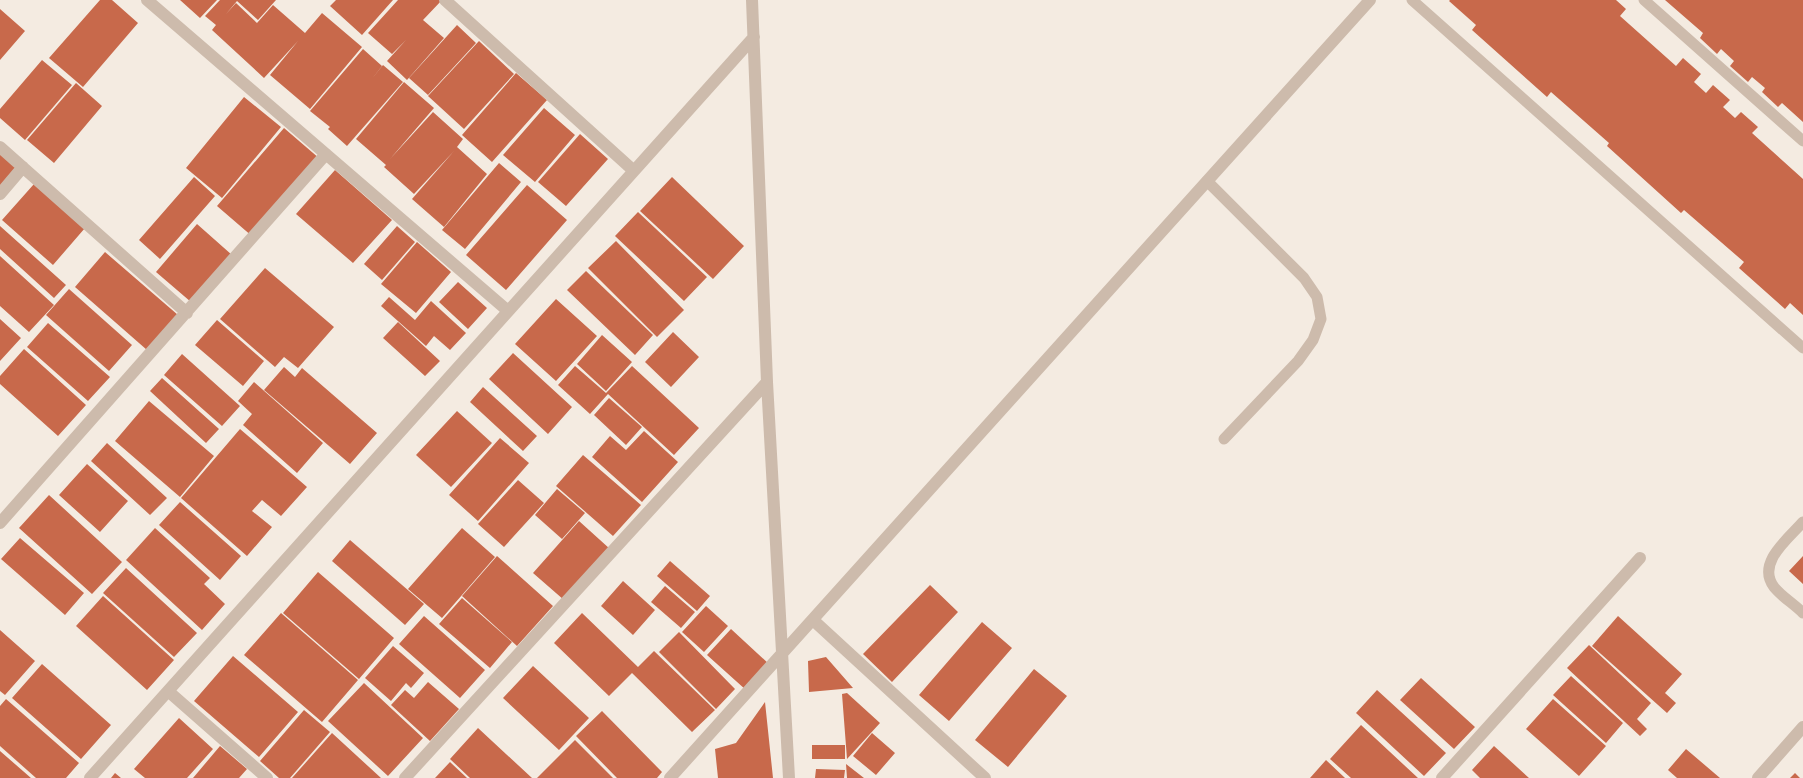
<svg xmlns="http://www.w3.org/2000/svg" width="1803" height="778" viewBox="0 0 1803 778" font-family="Barlow,sans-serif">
<rect width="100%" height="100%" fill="#f4ebe1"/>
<path fill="#c8694b" d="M100 0H112L138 23 83 87 49 58Z
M180 0H217L200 18Z
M220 0H276L258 20 237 1 226 14 236 3 257 23 273 5 305 33 322 13 362 47 310 109 270 75 298 41 264 78 212 30 216 25 205 16Z
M336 0H393L362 35 330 6Z
M398 0H442L423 20 444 38 407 80 387 61 406 40 392 54 368 33Z
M1450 0H1616L1626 9 1620 16 1676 66 1683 58 1701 74 1694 82 1706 93 1713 85 1730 100 1723 107 1735 118 1741 112 1758 127 1752 133 1803 179V315L1790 303 1785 309 1739 268 1744 262 1684 210 1681 213 1607 146 1609 143 1551 92 1547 97 1472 30 1476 25 1449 1Z
M1665 0H1803V122L1782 103 1778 107 1762 92 1765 88 1752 77 1748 82 1730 66 1734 61 1721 49 1717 54 1700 38 1703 33Z
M0 9 25 31 0 60Z
M457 25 476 43 428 95 409 78Z
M479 41 514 74 464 129 428 96Z
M363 49 382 66 370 81 383 65 403 82 347 146 328 129 330 127 310 111Z
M42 60 72 85 25 140 0 118V109Z
M516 73 547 100 492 162 462 135Z
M404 82 434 108 390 159 433 112 463 139 457 147 487 174 444 227 412 199 454 151 414 194 384 167 386 165 356 139Z
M76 83 102 106 54 163 27 140Z
M244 97 281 127 222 198 186 168Z
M544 108 575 135 535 182 503 155Z
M284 128 320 159 253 237 217 206Z
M580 134 608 159 566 206 538 182Z
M0 153 16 167 0 186Z
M499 163 521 182 465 249 442 230Z
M335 170 392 220 353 263 296 214Z
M194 177 215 196 160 259 139 240Z
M672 177 744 246 713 279 640 211Z
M34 184 85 228 53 265 2 220Z
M527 185 567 220 506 290 466 255Z
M638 212 707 277 684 301 615 236Z
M197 224 232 255 191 302 156 272Z
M0 226 66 285 54 298 0 249Z
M397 226 415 242 382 280 364 264Z
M616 241 684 310 657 337 588 268Z
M417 242 451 272 416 313 381 284Z
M105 252 178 315 147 350 75 287Z
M0 256 54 305 29 332 0 306Z
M265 268 334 327 298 368 284 357 275 367 220 319Z
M586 271 653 335 635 355 567 290Z
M458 282 487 308 468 329 439 302Z
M69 289 132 345 109 371 46 315Z
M389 297 415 320 431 301 466 333 450 350 434 336 426 346 381 306Z
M556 299 597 336 556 381 515 344Z
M0 319 21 338 0 361Z
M217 320 264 361 243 386 195 345Z
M398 322 440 361 425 376 383 338Z
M48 323 110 377 88 401 27 347Z
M673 332 699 357 671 387 645 362Z
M602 335 632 362 606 391 577 364Z
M24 349 86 405 58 436 0 384V376Z
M513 353 572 407 548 434 489 379Z
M182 354 240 406 222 426 164 375Z
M575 366 606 393 632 366 699 428 674 455 608 394 590 414 558 385Z
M284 367 295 377 302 368 377 433 350 464 264 390Z
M162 378 219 429 206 443 150 391Z
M254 382 323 443 297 473 243 425 252 414 238 401Z
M483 387 537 436 523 451 470 402Z
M609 398 642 427 626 445 594 415Z
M149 401 214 456 180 497 115 441Z
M457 411 492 443 451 487 416 455Z
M240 429 307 487 281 516 262 500 252 511 272 527 247 556 181 498Z
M644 431 678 462 642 502 592 457 610 436 626 450Z
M500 438 529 463 478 521 449 495Z
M107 443 167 498 150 515 91 461Z
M583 455 641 505 613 536 556 486Z
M87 464 128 501 100 532 59 495Z
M518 480 544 503 504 547 478 524Z
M557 489 585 513 562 539 535 515Z
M49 495 122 562 92 594 19 528Z
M180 502 241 556 220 580 159 525Z
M579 521 610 549 564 600 533 573Z
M155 528 210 578 204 584 225 604 202 630 126 560Z
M462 528 495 557 442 618 408 589Z
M20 538 84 593 65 615 1 559Z
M350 540 424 604 405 625 332 561Z
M497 556 553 606 517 646 462 596Z
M1803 556V584L1789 571Z
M670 561 710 596 697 611 657 576Z
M126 568 197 633 174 657 103 593Z
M318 572 394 638 359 679 283 613Z
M623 581 655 610 633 635 601 606Z
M930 585 958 612 892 682 863 654Z
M665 586 695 612 681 628 651 602Z
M103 596 174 660 147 690 76 626Z
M462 598 512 642 490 668 439 624Z
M706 606 728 626 704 652 682 632Z
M281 613 358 680 322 722 244 655Z
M582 613 638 667 609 696 554 643Z
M424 616 485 670 460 698 399 644Z
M1618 616 1682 674 1665 693 1676 703 1667 713 1592 646Z
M982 622 1012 648 949 721 919 695Z
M731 629 770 665 746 690 707 655Z
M0 630 35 661 5 695 0 691Z
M679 632 735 689 716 709 659 652Z
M1589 645 1651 703 1637 719 1647 729 1640 736 1567 668Z
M393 646 424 673 411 688 406 683 391 701 365 678Z
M654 651 715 710 692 732 632 673Z
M233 656 298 712 259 757 194 701Z
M826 657 853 688 809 692 808 661Z
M42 664 111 725 81 759 12 698Z
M533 666 589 718 559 750 503 698Z
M1034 669 1067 696 1008 767 975 740Z
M1571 676 1623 723 1606 743 1553 695Z
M1421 678 1475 727 1454 749 1400 700Z
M428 682 459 709 430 741 391 705 405 690 414 698Z
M364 683 423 738 388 776 328 721Z
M1377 690 1446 753 1424 776 1356 713Z
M847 693 880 723 847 759 842 694Z
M6 699 79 763 66 778H36L0 746V706Z
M1553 699 1606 746 1579 776 1526 729Z
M765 702 773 778H718L715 749 736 743Z
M304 710 330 732 290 778H279L260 761Z
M602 711 662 772 657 778H617L576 736Z
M179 718 213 749 187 778H145L134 769Z
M1361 725 1418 778H1351L1330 759Z
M478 728 532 778H470L450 759Z
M332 733 381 778H292Z
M872 733 895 753 876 775 853 756Z
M575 740 613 778H537Z
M812 745H845V759H812Z
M220 746 247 769 239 778H193Z
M1494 746 1529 778H1480L1472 770Z
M1686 749 1720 778H1677L1668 770Z
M0 751 31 778H0Z
M1326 760 1345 778H1310Z
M450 762 467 778H435Z
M846 764 864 778H847Z
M816 769 845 770 844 778H815Z
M115 773 121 778H111Z
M1795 773 1800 778H1790Z"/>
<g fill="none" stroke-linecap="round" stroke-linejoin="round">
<path stroke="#cdbbac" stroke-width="11" d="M1412 0 1803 348
M1644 0 1803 141
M1207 181 1304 278 1317 297 1321 319 1313 340 1298 361 1224 439
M1803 522C1788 539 1756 563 1774 587 1781 596 1794 604 1803 613"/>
<path stroke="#cdbbac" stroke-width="12" d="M147 0 508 311
M445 0 634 171
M752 0 767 382 789 778
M0 147 187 313
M0 194 23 167
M0 523 326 154
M813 620 985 778
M168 691 267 778
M90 778 754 37
M405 778 767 382
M670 778 1370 0
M1442 778 1640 558
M1758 778 1803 727"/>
</g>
</svg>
